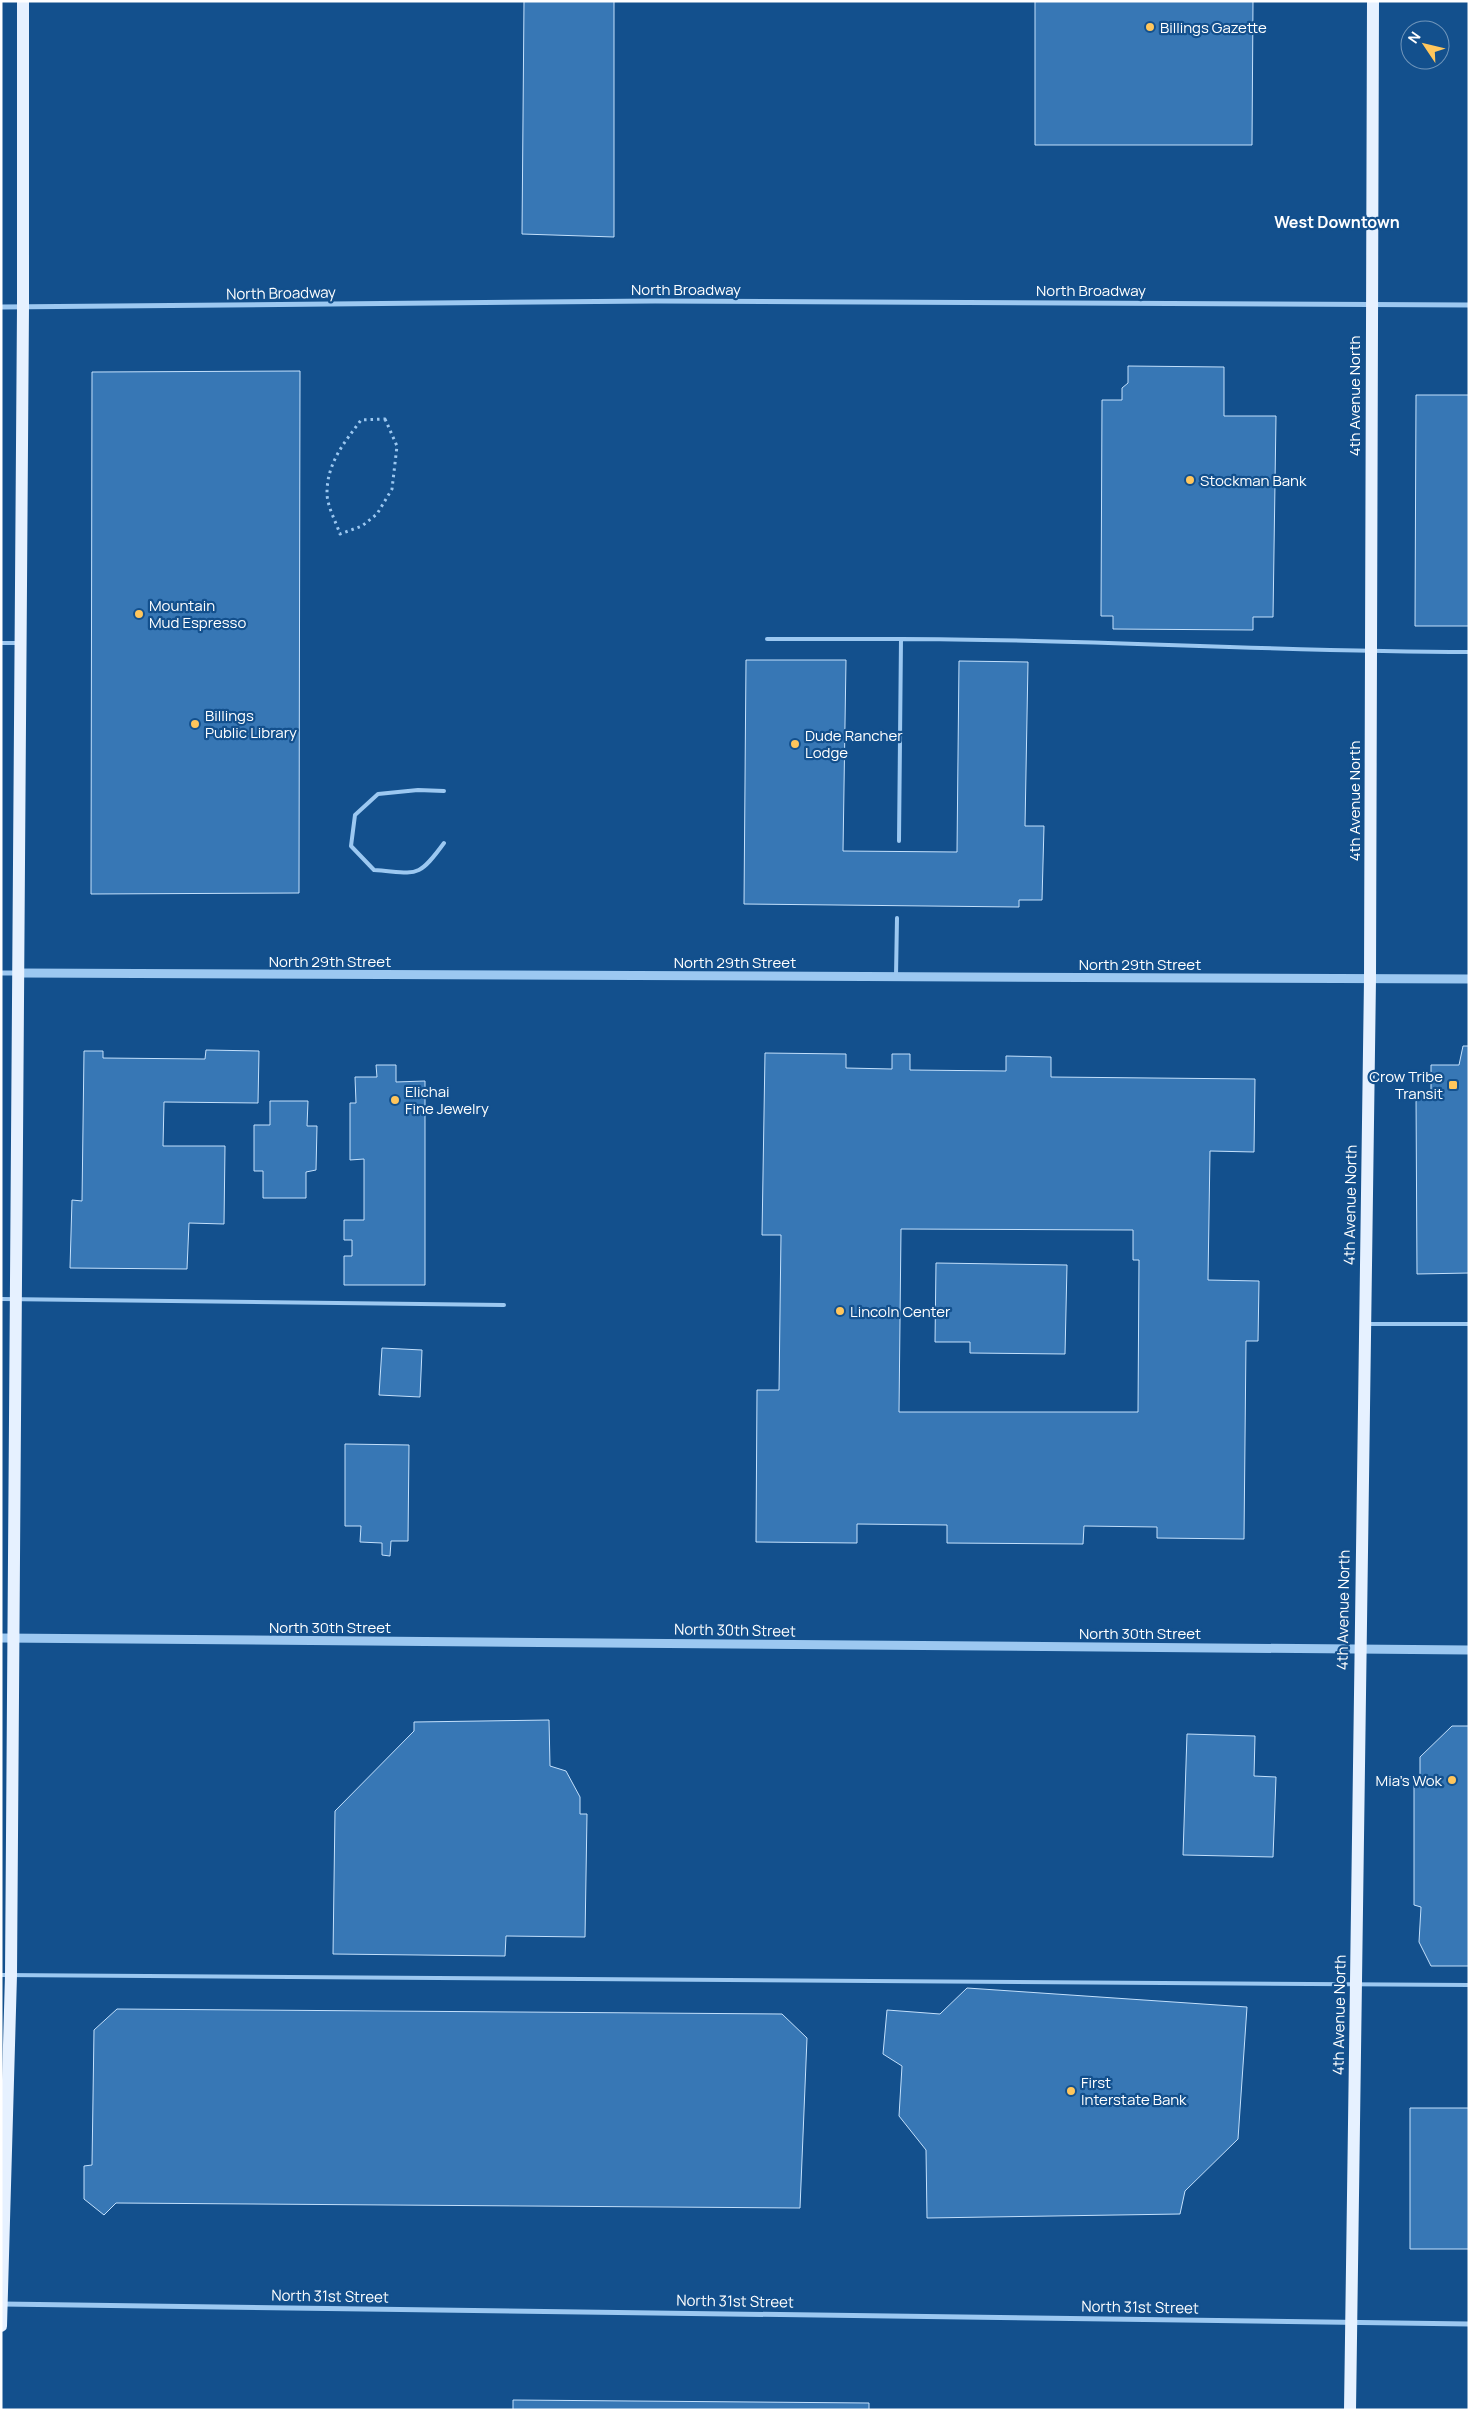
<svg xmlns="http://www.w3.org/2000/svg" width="1470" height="2411" viewBox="0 0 1470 2411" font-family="Manrope,sans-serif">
<rect width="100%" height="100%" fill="#13508d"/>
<path fill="#3777b5" stroke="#c3e0fc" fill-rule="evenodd" d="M524 1H614V237L522 234Z
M1035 1H1253L1252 145H1035Z
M1128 366 1224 367V416H1276L1273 617H1253V630L1113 629V616H1101L1102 400H1122V388L1128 383Z
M300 371 299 893 91 894 92 372Z
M1416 395H1469V626H1415Z
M746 660H846L843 851 957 852 959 661 1028 662 1025 826H1044L1042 900H1019V907L744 904Z
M1463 1046H1469V1273L1417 1274 1416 1094H1431V1065H1459Z
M206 1050 259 1051 258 1103 164 1102 163 1146H225L224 1224 189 1223 187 1269 70 1268 72 1200 82 1201 84 1051H103V1058L205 1059Z
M765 1053 846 1054V1068L892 1069V1054H910V1070L1006 1071V1056L1051 1057V1077L1255 1079 1254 1152 1210 1151 1208 1280 1259 1281 1258 1341H1246L1244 1539 1157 1538V1527L1084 1526 1083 1544 947 1543V1525L857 1524V1543L756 1542 757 1390H779L781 1235H762ZM901 1229 1133 1230V1260H1139L1138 1412H899Z
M376 1065H396V1082L425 1081V1285H344V1256H352V1240H344V1220H364V1159L350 1160V1103H356L355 1077H377Z
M270 1101H308L307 1126H317L316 1170 306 1172V1198H263V1171H254V1125H270Z
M936 1263 1067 1265 1065 1354 970 1353V1342H935Z
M382 1348 422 1350 420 1397 379 1395Z
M345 1444 409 1445 408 1541H391L390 1556 382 1555V1543L360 1542 361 1526H345Z
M549 1720 550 1766 566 1771 580 1797V1814H587L585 1937 506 1936 505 1956 333 1954 335 1811 414 1731V1722Z
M1452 1726H1469V1966H1431L1419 1942 1421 1907 1414 1905V1783L1420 1779V1757Z
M1187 1734 1255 1736 1254 1776 1276 1777 1273 1857 1183 1855Z
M967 1988 1247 2007 1238 2139 1185 2191 1180 2214 927 2218 926 2150 899 2116 902 2066 883 2054 887 2010 940 2014Z
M117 2009 782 2014 807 2038 800 2208 116 2203 104 2215 84 2199V2166L92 2165 94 2030Z
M1410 2108H1469V2249H1410Z
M513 2400 869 2403V2410H513Z"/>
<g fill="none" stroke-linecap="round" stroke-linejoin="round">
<path stroke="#9cc8f1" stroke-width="3" stroke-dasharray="2.5 4" stroke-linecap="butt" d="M385 419 397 446 392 489 377 514 362 526 340 534C336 522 327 506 327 493 327 463 344 443 361 420Z"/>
<path stroke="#9cc8f1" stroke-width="4" d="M767 639H901
M1 643H19
M899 841 901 639C1090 639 1279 652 1469 652
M444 843C417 880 417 873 374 870L351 846 355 815 378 794 418 790 444 791
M896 976 897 918
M1 1299 504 1305
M1366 1324H1469
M1 1975 1469 1985"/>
<path stroke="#9cc8f1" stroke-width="5" d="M1 307 655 301 1469 305
M1 973H18
M2 2304 1469 2324"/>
<path stroke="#9cc8f1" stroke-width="9" d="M19 973 1469 979
M1 1638 1469 1650"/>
<path stroke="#e6f1ff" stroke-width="12" d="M1 2326 11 1975 23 307V1
M1350 2410 1370 979 1373 1"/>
</g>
<g fill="#ffc65c" stroke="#13508d" stroke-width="2">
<circle cx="1150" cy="27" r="5"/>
<circle cx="1190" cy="480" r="5"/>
<circle cx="139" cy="614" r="5"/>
<circle cx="195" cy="724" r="5"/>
<circle cx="795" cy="744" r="5"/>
<rect x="1448" y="1080" width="10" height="10" rx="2.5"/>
<circle cx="395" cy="1100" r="5"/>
<circle cx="840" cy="1311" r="5"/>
<circle cx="1452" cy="1780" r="5"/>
<circle cx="1071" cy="2091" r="5"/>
</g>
<g text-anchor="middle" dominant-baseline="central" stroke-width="4.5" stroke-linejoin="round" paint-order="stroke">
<g font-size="15" fill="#fff" stroke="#13508d" text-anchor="start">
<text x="1160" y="27">Billings Gazette</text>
<text x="1200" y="480">Stockman Bank</text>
<text x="149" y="605">Mountain<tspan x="149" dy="17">Mud Espresso</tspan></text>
<text x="205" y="715">Billings<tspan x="205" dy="17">Public Library</tspan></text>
<text x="805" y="735">Dude Rancher<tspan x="805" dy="17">Lodge</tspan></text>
<text x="1443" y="1076" text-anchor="end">Crow Tribe<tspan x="1443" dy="17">Transit</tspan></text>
<text x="405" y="1091">Elichai<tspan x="405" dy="17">Fine Jewelry</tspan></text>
<text x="850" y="1311">Lincoln Center</text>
<text x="1442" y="1780" text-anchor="end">Mia's Wok</text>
<text x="1081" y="2082">First<tspan x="1081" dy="17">Interstate Bank</tspan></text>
</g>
<g font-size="15" fill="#fff" stroke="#13508d">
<text x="686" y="289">North Broadway</text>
<text x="1091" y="290">North Broadway</text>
<text transform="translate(281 293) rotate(-1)">North Broadway</text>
<text transform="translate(1354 396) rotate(-90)">4th Avenue North</text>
<text transform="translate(1354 801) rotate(-90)">4th Avenue North</text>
<text x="330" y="961">North 29th Street</text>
<text x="735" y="962">North 29th Street</text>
<text x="1140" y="964">North 29th Street</text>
<text transform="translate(1350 1205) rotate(-89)">4th Avenue North</text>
<text transform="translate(1343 1610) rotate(-89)">4th Avenue North</text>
<text x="330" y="1627">North 30th Street</text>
<text transform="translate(735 1630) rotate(1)">North 30th Street</text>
<text x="1140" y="1633">North 30th Street</text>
<text transform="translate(1339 2015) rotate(-89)">4th Avenue North</text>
<text transform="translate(330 2296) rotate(1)">North 31st Street</text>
<text transform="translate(735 2301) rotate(1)">North 31st Street</text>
<text transform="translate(1140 2307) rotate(1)">North 31st Street</text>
</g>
<g font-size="16" font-weight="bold" fill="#fff" stroke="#13508d">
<text x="1337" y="222">West Downtown</text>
</g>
</g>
<rect width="1470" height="2411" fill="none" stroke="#ffffff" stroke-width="5"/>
<g transform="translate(1425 45) rotate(305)"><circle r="24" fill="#13508d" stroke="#7196bb"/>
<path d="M0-4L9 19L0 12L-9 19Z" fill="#ffc65c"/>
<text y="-8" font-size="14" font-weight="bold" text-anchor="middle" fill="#ffffff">N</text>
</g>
</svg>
